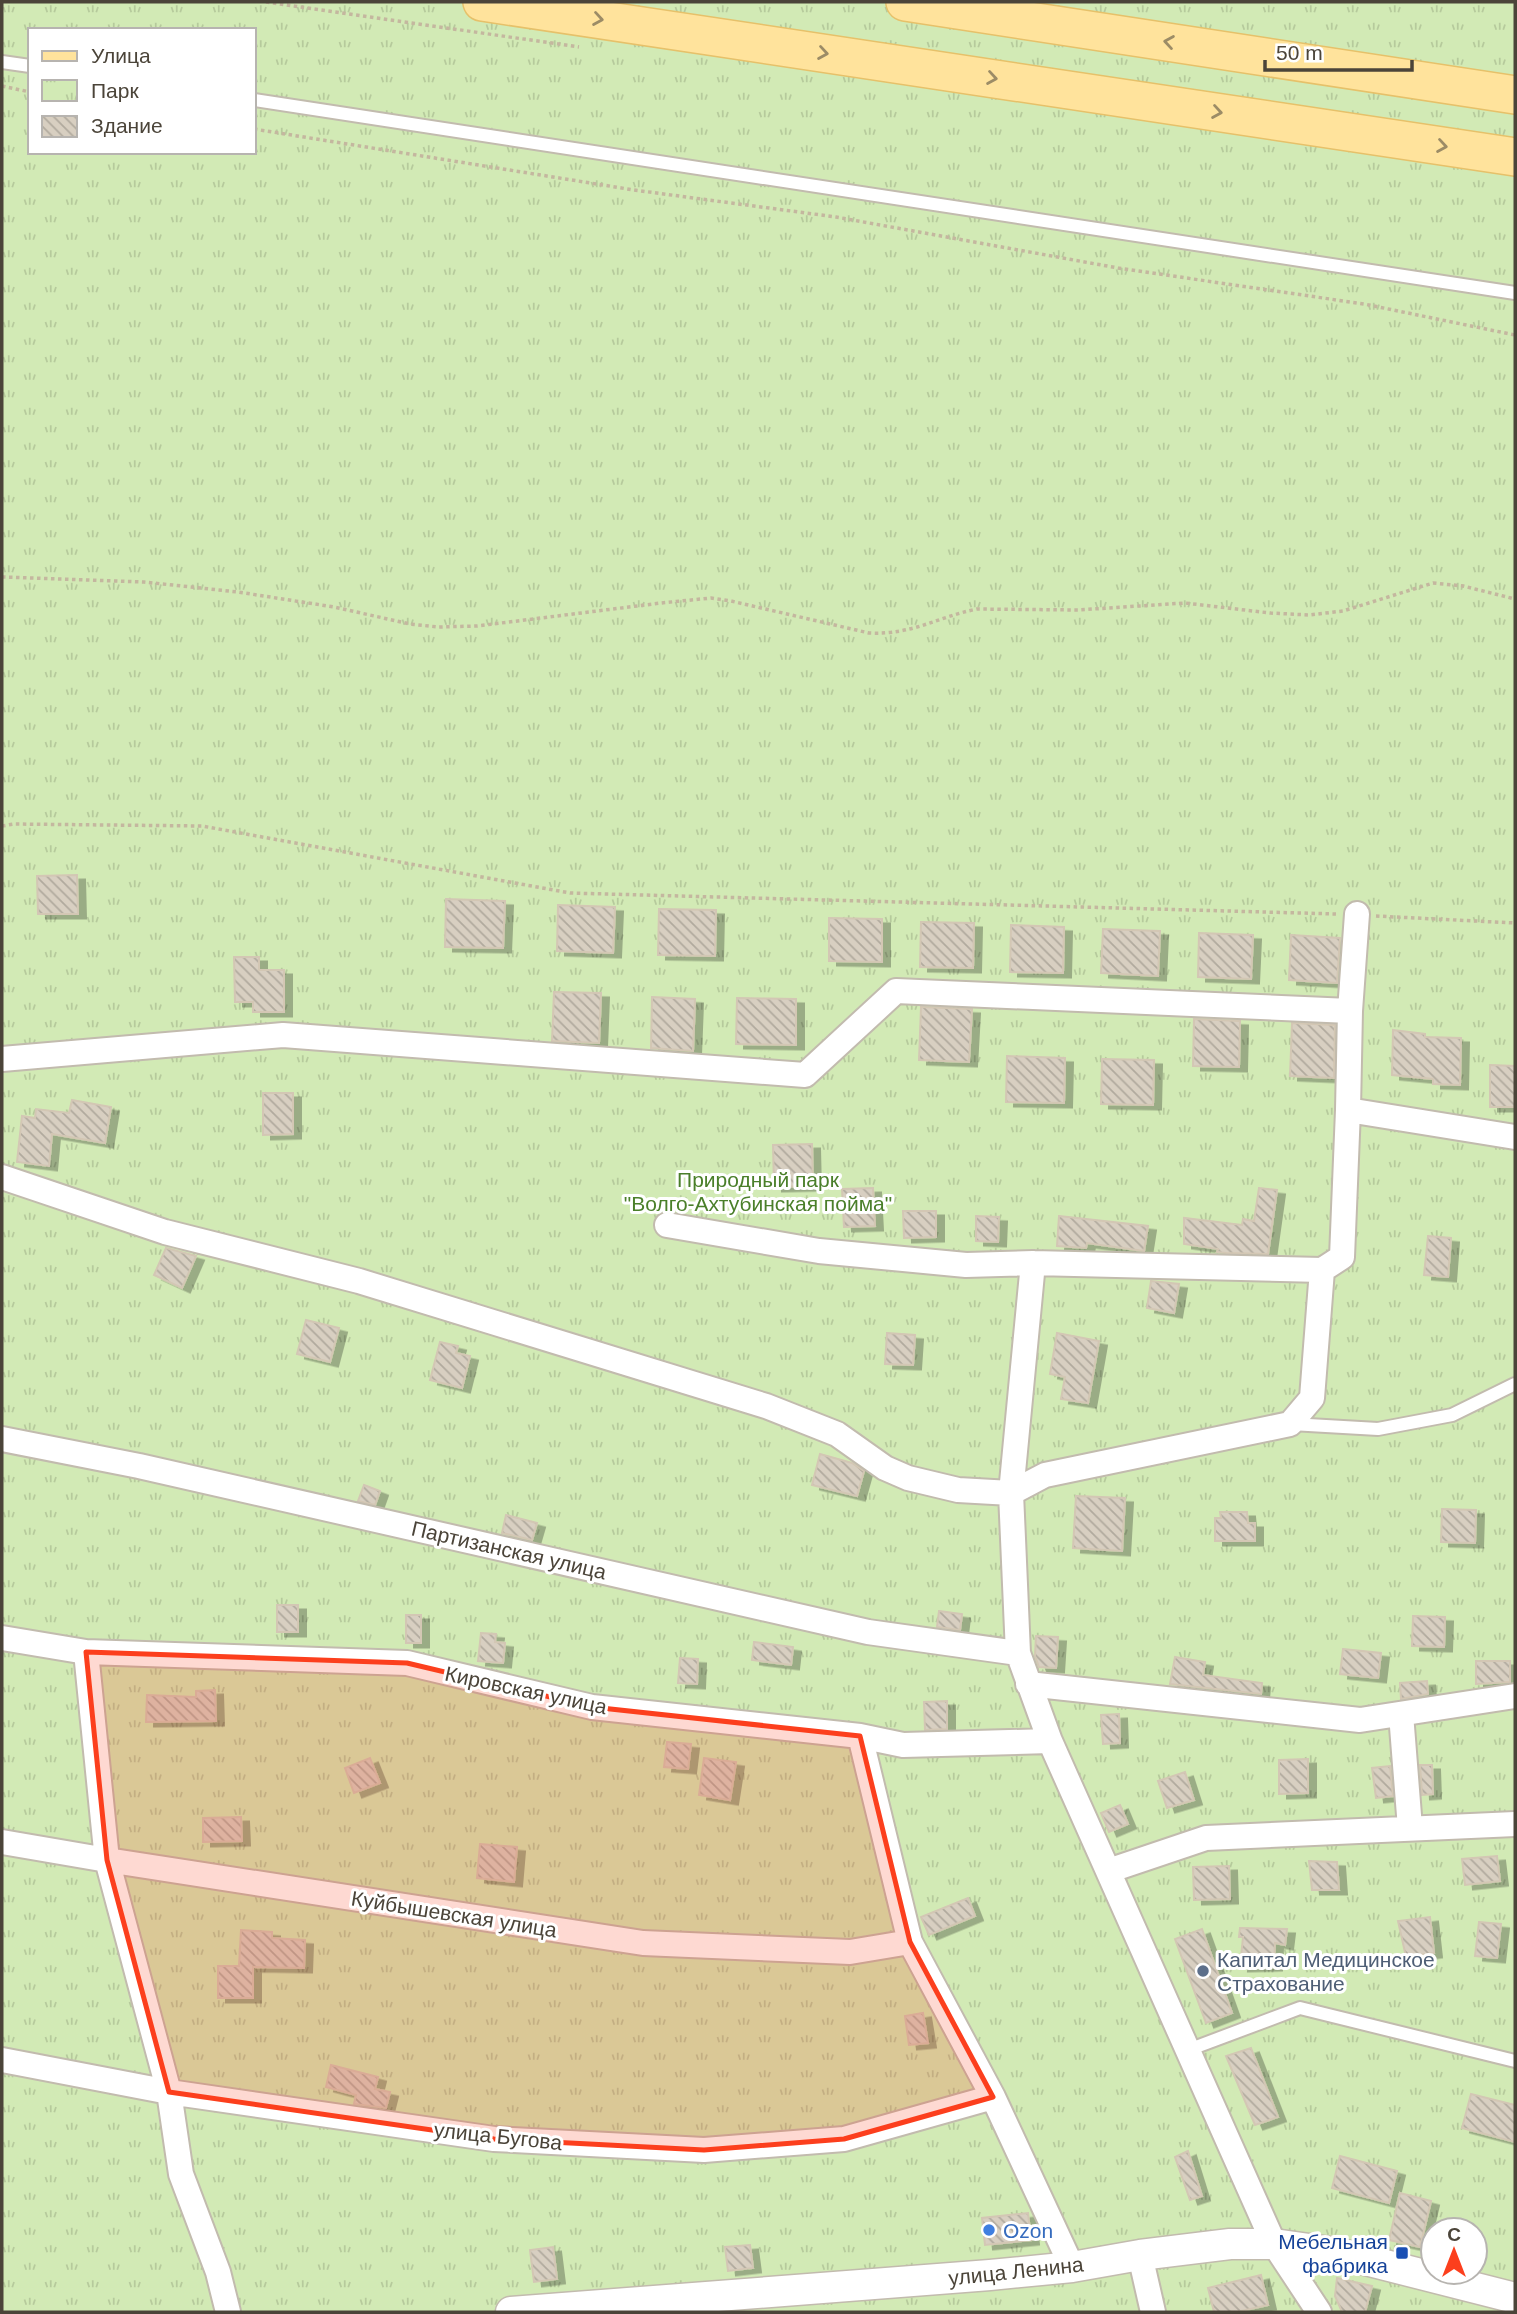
<svg xmlns="http://www.w3.org/2000/svg" width="1517" height="2314" viewBox="0 0 1517 2314" font-family="Arial,sans-serif">
<defs>
<pattern id="park-tufts" width="24" height="20" patternUnits="userSpaceOnUse" patternTransform="scale(1.75)"><rect width="24" height="20" fill="#d2eab5"/><path d="M3 7l-1-3M5 7V3M7 7l1-3M15 17l-1-3M17 17v-4M19 17l1-3" fill="none" stroke="#b6ca9c"/></pattern>
<pattern id="building-back-hatch" width="6" height="6" patternUnits="userSpaceOnUse" patternTransform="scale(1.75)"><rect width="6" height="6" fill="#d8cfc1"/><path d="M-1 5l2 2M0 0l6 6M5-1l2 2" fill="none" stroke="#b1aa9e"/></pattern>
<filter id="shadow"><feDropShadow dx="8" dy="4.5" stdDeviation="0" flood-color="#0004"/></filter>
</defs>
<rect width="100%" height="100%" fill="#f6f3ec"/>
<path fill="url(#park-tufts)" fill-rule="evenodd" d="M2 2H1515V2312H2ZM30 30H254V152H30ZM1433 2230H1475V2272H1433Z"/>
<path fill="url(#building-back-hatch)" stroke="#d3c7b4" stroke-width="2" filter="url(#shadow)" d="M77 875 78 914H38L37 876Z
M446 899 505 901 503 948 445 947Z
M558 905 615 907 613 953 557 951Z
M659 909 716 910 715 956 658 955Z
M829 918 882 919V962L829 961Z
M921 922 974 923 973 968 920 967Z
M1011 925 1064 927 1063 973 1010 972Z
M1103 929 1160 931 1158 976 1101 973Z
M1199 933 1253 935 1251 979 1198 977Z
M1291 935 1340 938 1337 983 1289 980Z
M234 957H259V970H284V1012H253V1002H235Z
M554 992 601 993 599 1043 552 1041Z
M652 997 695 999 693 1051 651 1048Z
M737 998 796 999V1045L736 1044Z
M921 1007 972 1009 969 1062 919 1060Z
M1194 1019 1240 1021 1239 1067 1193 1066Z
M1292 1023 1335 1025 1334 1078 1290 1076Z
M1393 1030 1425 1034V1037L1461 1038 1460 1085 1433 1084V1079L1392 1075Z
M1007 1056 1065 1058 1064 1103 1006 1102Z
M1102 1059 1154 1060 1153 1105 1101 1104Z
M1490 1065 1515 1066V1107H1490Z
M263 1093H293V1134L263 1135Z
M72 1100 111 1107 105 1143 52 1134 49 1166 17 1162 22 1116 35 1118 36 1109 69 1113Z
M812 1144 813 1186 774 1187 773 1145Z
M873 1188 875 1226 844 1227 842 1189Z
M1259 1188 1277 1190 1268 1254 1226 1253 1217 1252 1218 1249 1184 1244V1218L1242 1225 1243 1219 1254 1221Z
M903 1211H936V1237L904 1238Z
M976 1216 999 1217 998 1242 976 1241Z
M1059 1216 1148 1226 1144 1251 1087 1243 1086 1248 1057 1246Z
M1428 1236 1451 1238 1448 1277 1424 1275Z
M166 1248 196 1256 182 1288 154 1275Z
M1151 1281 1179 1284 1174 1313 1147 1308Z
M306 1320 339 1328 330 1362 297 1354Z
M887 1333 915 1335 913 1365 885 1364Z
M1057 1333 1099 1341 1088 1403 1061 1399 1065 1377 1050 1374Z
M440 1342 458 1346 456 1353 470 1356 462 1388 430 1380Z
M820 1454 852 1463 864 1471 857 1496 812 1485Z
M364 1485 380 1491 375 1505 358 1501Z
M1076 1496 1125 1498 1122 1551 1073 1548Z
M1442 1509 1476 1510 1475 1543 1441 1542Z
M1220 1512H1247L1248 1523H1255V1541H1215V1518H1221Z
M506 1515 537 1523 532 1540 502 1533Z
M277 1605H298V1632H277Z
M939 1611 962 1614 960 1630 937 1627Z
M406 1615H421V1643H406Z
M1413 1616 1445 1617 1444 1647 1412 1646Z
M481 1633 496 1634 495 1642 505 1643 503 1663 478 1661Z
M1036 1636 1058 1637 1056 1668 1039 1667 1035 1656Z
M754 1642 793 1647 791 1665 752 1660Z
M1343 1649 1381 1653 1378 1678 1340 1674Z
M1175 1657 1205 1662 1203 1675 1262 1683 1261 1694 1170 1684Z
M680 1658 698 1659 697 1684 678 1683Z
M1476 1661H1510V1682L1476 1684Z
M1427 1681 1428 1694 1401 1699 1400 1683Z
M215 1690 216 1721 146 1722 147 1695 196 1697V1691Z
M947 1701V1729L925 1730 924 1702Z
M1119 1714 1120 1743 1103 1744 1101 1715Z
M667 1742 691 1744 688 1769 664 1767Z
M370 1758 380 1783 354 1793 345 1768Z
M704 1758 736 1762 730 1800 699 1795Z
M1308 1759V1793L1279 1794V1760Z
M1420 1765H1432L1433 1794 1422 1795Z
M1390 1766 1393 1796 1376 1798 1372 1768Z
M1185 1772 1194 1800 1167 1808 1158 1781Z
M1120 1805 1128 1824 1109 1832 1101 1813Z
M241 1817 242 1841 203 1842V1818Z
M480 1844 517 1847 514 1882 477 1878Z
M1497 1856 1500 1881 1465 1885 1462 1859Z
M1309 1861 1337 1862 1339 1890H1312Z
M1229 1866 1230 1899 1194 1900 1193 1867Z
M968 1898 975 1916 929 1935 921 1917Z
M1430 1917 1434 1953 1406 1957 1398 1921Z
M1479 1922 1501 1924 1497 1958 1475 1956Z
M1240 1928 1287 1929 1285 1945 1275 1943 1274 1966 1240 1967 1243 1937H1239Z
M1202 1929 1232 2013 1206 2023 1175 1939Z
M241 1930 272 1932V1938L305 1940 304 1968 253 1967V1998H218V1966H239Z
M923 2013 928 2043 909 2045 905 2016Z
M1251 2048 1278 2117 1255 2125 1226 2056Z
M331 2065 378 2077 375 2089 390 2092 386 2108 354 2104 356 2095 326 2087Z
M1471 2094 1515 2105V2142L1462 2128Z
M1188 2151 1202 2196 1190 2200 1175 2157Z
M1340 2156 1397 2171 1389 2203 1332 2188Z
M1400 2193 1431 2201 1420 2247 1389 2240Z
M1028 2213 1031 2240 985 2245 982 2218Z
M750 2245 753 2268 728 2271 725 2247Z
M553 2247 557 2279 534 2282 530 2250Z
M1261 2275 1268 2305 1237 2312H1214L1208 2288Z
M1337 2278 1372 2286 1365 2312H1342L1335 2296Z"/>
<g fill="none" stroke-linecap="round" stroke-linejoin="round">
<defs>
<path id="service" d="M2 62 30 66
M254 100 1515 293
M1291 1424 1378 1429 1452 1415 1515 1384
M1188 2050 1300 2008 1515 2061"/>
<path id="minor" d="M2 1059 283 1035 805 1075 896 991 1350 1011 1357 914
M1348 1110 1350 1011
M2 1177 165 1232 359 1281 766 1406 837 1434 885 1468 908 1478 958 1490 1011 1493 1033 1263 966 1265 819 1251 667 1225
M1033 1263 1322 1270 1312 1398 1290 1424 1045 1475 1011 1493 1018 1653 1050 1741 1108 1871
M1322 1270 1342 1257 1348 1110 1515 1137
M2 1439 139 1466 868 1632 1018 1653
M2 1638 86 1652 407 1663 592 1707 860 1736 903 1745 1050 1741
M86 1652 107 1860 169 2092 181 2174 218 2272 228 2312
M1028 1684 1360 1720 1515 1696
M1401 1714 1410 1828
M860 1736 910 1942 993 2097 1072 2267
M2 1842 107 1860 643 1943 850 1952 910 1942
M2 2060 169 2092 494 2139 704 2150 844 2139 993 2097
M1140 2255 1153 2312
M1319 2312 1274 2244 1108 1871 1206 1838 1515 1824"/>
<path id="tertiary" d="M511 2312 990 2275 1072 2267 1140 2255 1230 2244H1274L1338 2253 1515 2298"/>
<path id="primary" d="M482 2 1515 157
M905 2 1515 95"/>
</defs>
<use href="#service" stroke="#c2bbae" stroke-width="16"/>
<use href="#minor" stroke="#c2bbae" stroke-width="28"/>
<use href="#tertiary" stroke="#c2bbae" stroke-width="33"/>
<use href="#primary" stroke="#e6c16a" stroke-width="40"/>
<path stroke="#c4b79f" stroke-width="3.5" stroke-dasharray="3.5 3.5" stroke-linecap="butt" d="M266 2 579 47
M2 86 30 92
M254 129 634 190 836 217 1118 268 1364 304 1515 335
M2 577 144 582 238 592 334 607 410 624 438 627 477 626 661 603 711 598 731 601 869 633C913 635 937 617 977 609L1078 610 1185 603 1270 613 1309 615 1343 611 1433 583 1463 586 1515 599
M2 826 14 824 202 826 570 893 1337 914
M1376 916 1515 923"/>
<use href="#service" stroke="#fff" stroke-width="12"/>
<use href="#minor" stroke="#fff" stroke-width="24"/>
<use href="#tertiary" stroke="#fff" stroke-width="30"/>
<use href="#primary" stroke="#ffe39c" stroke-width="37"/>
</g>
<defs><path id="oneway-chevron" d="M-2-3.5L2.5 0L-2 3.5" fill="none" stroke-width="1.6" stroke-linecap="round" stroke-linejoin="round" transform="scale(1.75)"/></defs>
<g stroke="#9c8c66">
<use href="#oneway-chevron" transform="translate(598 19) rotate(9)"/>
<use href="#oneway-chevron" transform="translate(1169 42) rotate(-171)"/>
<use href="#oneway-chevron" transform="translate(823 53) rotate(9)"/>
<use href="#oneway-chevron" transform="translate(992 78) rotate(9)"/>
<use href="#oneway-chevron" transform="translate(1217 112) rotate(9)"/>
<use href="#oneway-chevron" transform="translate(1442 146) rotate(9)"/>
</g>
<path fill="#fc3f1d" fill-opacity="0.2" stroke="#fc3f1d" stroke-width="5" stroke-linejoin="round" d="M86 1652 407 1663 592 1707 860 1736 910 1942 993 2097 844 2139 704 2150 494 2139 169 2092 107 1860Z"/>
<circle fill="#5c6f8a" stroke="#fff" stroke-width="2.5" cx="1203" cy="1971" r="7"/>
<circle fill="#3f7fe0" stroke="#fff" stroke-width="2.5" cx="989" cy="2230" r="7"/>
<rect fill="#1a4fb4" stroke="#fff" stroke-width="2.5" x="1395" y="2246" width="14" height="14" rx="3.5"/>
<g text-anchor="middle" dominant-baseline="central" stroke-width="6" stroke-linejoin="round" paint-order="stroke">
<g font-size="21" fill="#4a7f2a" stroke="#fff">
<text x="758" y="1179">Природный парк<tspan x="758" dy="24">"Волго-Ахтубинская пойма"</tspan></text>
</g>
<g font-size="21" fill="#4b4439" stroke="#fff">
<text transform="translate(509 1550) rotate(13)">Партизанская улица</text>
<text transform="translate(526 1690) rotate(12)">Кировская улица</text>
<text transform="translate(454 1914) rotate(9)">Куйбышевская улица</text>
<text transform="translate(498 2136) rotate(6)">улица Бугова</text>
<text transform="translate(1016 2271) rotate(-6)">улица Ленина</text>
</g>
<g font-size="21" fill="#4e5e75" stroke="#fff" text-anchor="start">
<text x="1217" y="1959">Капитал Медицинское<tspan x="1217" dy="24">Страхование</tspan></text>
</g>
<g font-size="21" fill="#366cbe" stroke="#fff" text-anchor="start">
<text x="1003" y="2230">Ozon</text>
</g>
<g font-size="21" fill="#164399" stroke="#fff" text-anchor="end">
<text x="1388" y="2241">Мебельная<tspan x="1388" dy="24">фабрика</tspan></text>
</g>
</g>
<rect width="1517" height="2314" fill="none" stroke="#4b4439" stroke-width="7"/>
<rect x="28" y="28" width="228" height="126" fill="#ffffff" stroke="#b7b4b0" stroke-width="2"/>
<rect x="42" y="51" width="35" height="10" fill="#ffe39c" stroke="#b7b4b0" stroke-width="2"/>
<text x="91" y="63" font-size="21" fill="#4b4439">Улица</text>
<rect x="42" y="80" width="35" height="21" fill="url(#park-tufts)" stroke="#b7b4b0" stroke-width="2"/>
<text x="91" y="98" font-size="21" fill="#4b4439">Парк</text>
<rect x="42" y="116" width="35" height="21" fill="url(#building-back-hatch)" stroke="#b7b4b0" stroke-width="2"/>
<text x="91" y="133" font-size="21" fill="#4b4439">Здание</text>
<g transform="translate(1454 2251)"><circle r="33" fill="#ffffff" stroke="#b7b4b0" stroke-width="2"/>
<path d="M0-5L12 26L0 18L-12 26Z" fill="#fc3f1d"/>
<text y="-10" font-size="19" font-weight="bold" text-anchor="middle" fill="#4b4439">С</text>
</g>
<path d="M1265 60v10h147v-10" fill="none" stroke="#4b4439" stroke-width="3.5"/>
<text x="1276" y="60" font-size="21" fill="#4b4439" stroke="#ffffff" stroke-width="5" paint-order="stroke">50 m</text>
</svg>
